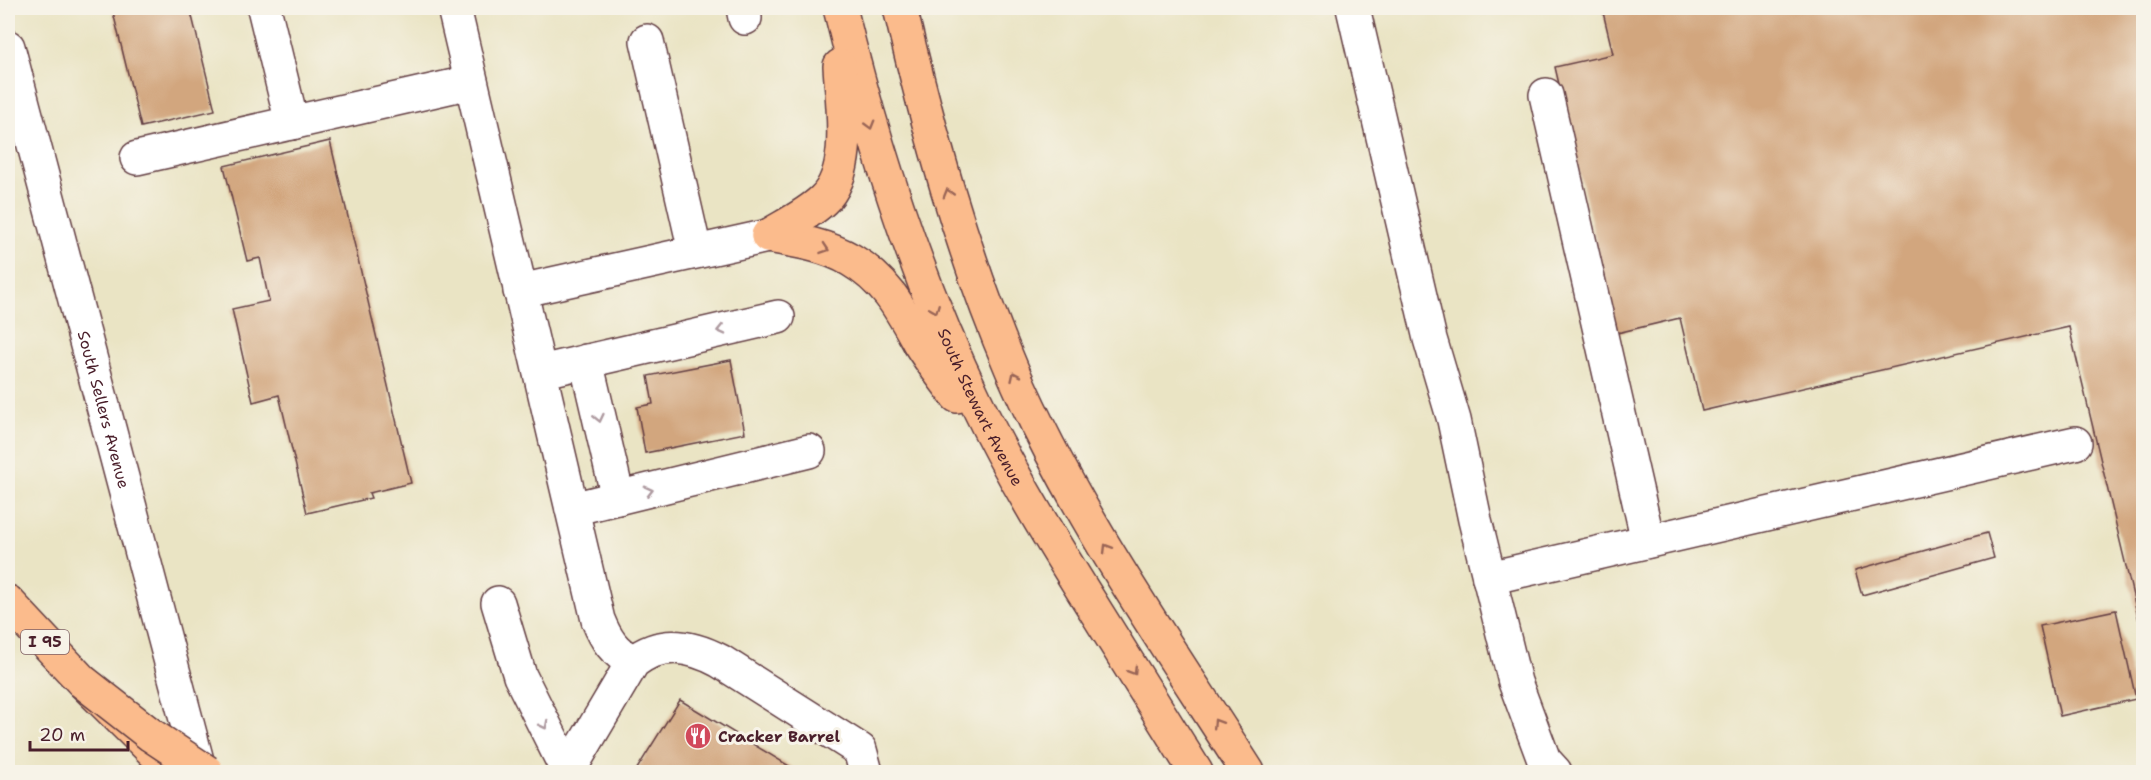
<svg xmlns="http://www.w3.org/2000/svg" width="2151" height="780" viewBox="0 0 2151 780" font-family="'Shantell Sans',sans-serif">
<rect width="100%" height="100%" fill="#f7f3e8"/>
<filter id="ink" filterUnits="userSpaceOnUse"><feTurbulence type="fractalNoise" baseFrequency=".0167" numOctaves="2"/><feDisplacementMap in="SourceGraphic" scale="12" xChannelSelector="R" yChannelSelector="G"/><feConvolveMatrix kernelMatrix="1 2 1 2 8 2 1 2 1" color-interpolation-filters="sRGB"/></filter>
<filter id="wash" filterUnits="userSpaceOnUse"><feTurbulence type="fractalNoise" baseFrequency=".008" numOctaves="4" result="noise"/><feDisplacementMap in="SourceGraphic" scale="24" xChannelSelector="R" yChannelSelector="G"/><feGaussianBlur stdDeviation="1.35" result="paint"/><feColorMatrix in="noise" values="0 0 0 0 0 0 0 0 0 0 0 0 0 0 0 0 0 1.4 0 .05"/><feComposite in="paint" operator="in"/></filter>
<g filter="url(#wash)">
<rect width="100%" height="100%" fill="#eae4c4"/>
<g id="blocks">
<path fill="#d2a67e" d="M112 8H190L215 110 141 127Z
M1602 8H2144V642L2069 327 1702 411 1680 318 1617 333 1555 67 1613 54Z
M330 141 411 483 369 493 371 498 307 513 279 395 253 402 232 309 269 301 260 258 247 261 224 166Z
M731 360 745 433 645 453 637 407 653 404 648 376Z
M1987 533 1994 558 1862 595 1855 570Z
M2116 610 2136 699 2060 716 2040 626Z
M680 700 799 772H635Z"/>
</g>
</g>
<g filter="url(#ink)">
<use href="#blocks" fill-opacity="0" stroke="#623d42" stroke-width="1.5"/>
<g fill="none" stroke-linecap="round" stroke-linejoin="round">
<defs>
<g id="minor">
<path d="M264 8 292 123"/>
<path d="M454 8 598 620C606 640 614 652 633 662"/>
<path d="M743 8 745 18"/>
<path d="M1353 8 1430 339 1454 420 1475 520 1515 682 1544 760 1555 772"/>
<path d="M647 41 695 251"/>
<path id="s1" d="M8 47 200 772"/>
<path d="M1546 95 1648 541"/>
<path d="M137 158 471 82"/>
<path d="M520 291 768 236"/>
<path d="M586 361 618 498"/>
<path d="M540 372 778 317"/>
<path d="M572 509 809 451"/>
<path d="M1489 578 2075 443"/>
<path d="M498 603 520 676 568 772"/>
<path d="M568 772 633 662C661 640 690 645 720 661L860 750 866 772"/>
</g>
<g id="major">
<path id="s2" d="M840 8C873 143 915 276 976 402 1012 477 1056 548 1100 618 1132 670 1164 721 1196 772"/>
<path d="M900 8C929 131 962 253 1012 370 1074 513 1165 642 1248 772"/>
<path d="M768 236C796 241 826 245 851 260 887 281 901 310 920 344 931 362 945 379 957 396"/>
<path d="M768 236C786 225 807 215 823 200 854 171 842 105 840 66"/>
</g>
<path id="highway" d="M8 602 82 681 174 772"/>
</defs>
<use href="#minor" stroke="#623d42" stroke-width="36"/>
<use href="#major" stroke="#623d42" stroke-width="36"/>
<use href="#highway" stroke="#623d42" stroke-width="36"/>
<use href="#minor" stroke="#fff" stroke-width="33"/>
<use href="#major" stroke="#fbbb8c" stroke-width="33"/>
<use href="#highway" stroke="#fbbb8c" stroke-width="33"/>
<defs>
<path id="highway-bridge" d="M82 681 151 735 207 772"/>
</defs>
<use href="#highway-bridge" stroke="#623d42" stroke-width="36" stroke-linecap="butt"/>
<use href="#highway-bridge" stroke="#fbbb8c" stroke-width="33"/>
</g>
<defs><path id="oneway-chevron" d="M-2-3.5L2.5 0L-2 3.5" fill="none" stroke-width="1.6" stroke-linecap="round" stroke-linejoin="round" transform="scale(1.5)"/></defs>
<g stroke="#9a6557">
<use href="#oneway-chevron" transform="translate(870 125) rotate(74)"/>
<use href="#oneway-chevron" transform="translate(948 193) rotate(-106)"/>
<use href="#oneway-chevron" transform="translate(825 249) rotate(19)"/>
<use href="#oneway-chevron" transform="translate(935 309) rotate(68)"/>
<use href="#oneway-chevron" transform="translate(1015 376) rotate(-115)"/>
<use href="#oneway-chevron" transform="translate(1107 548) rotate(-121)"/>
<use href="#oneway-chevron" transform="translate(1133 671) rotate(58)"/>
<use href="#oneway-chevron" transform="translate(1217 723) rotate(-122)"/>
</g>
<g stroke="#ae9aa0">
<use href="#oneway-chevron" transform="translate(721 330) rotate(167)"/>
<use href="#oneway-chevron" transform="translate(599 418) rotate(77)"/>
<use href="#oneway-chevron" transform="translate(649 491) rotate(-14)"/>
<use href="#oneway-chevron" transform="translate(544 725) rotate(63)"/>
</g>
</g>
<defs>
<symbol id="restaurant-disc" viewBox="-11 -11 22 22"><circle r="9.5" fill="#d1495b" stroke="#f7f3e8"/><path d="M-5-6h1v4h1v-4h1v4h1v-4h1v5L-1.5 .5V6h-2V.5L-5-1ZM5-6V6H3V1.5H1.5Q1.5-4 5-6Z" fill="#fff"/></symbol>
</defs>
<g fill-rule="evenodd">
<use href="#restaurant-disc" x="683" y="721" width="30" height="30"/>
</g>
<g text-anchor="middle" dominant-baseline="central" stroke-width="6" stroke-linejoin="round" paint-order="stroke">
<rect fill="#f7f3e8" stroke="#7e5f64" stroke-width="1.5" x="21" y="630" width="48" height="24" rx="4.5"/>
<g font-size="15" font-weight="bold" fill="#4a1f2b">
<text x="45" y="642">I 95</text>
</g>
<g font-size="16" fill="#4a1f2b" stroke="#f7f3e8">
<text stroke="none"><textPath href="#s2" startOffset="424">South Stewart Avenue</textPath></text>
<text stroke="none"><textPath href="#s1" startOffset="375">South Sellers Avenue</textPath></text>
</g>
<g font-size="16" font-weight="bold" fill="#4a1f2b" stroke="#f7f3e8" text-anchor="start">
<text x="718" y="736">Cracker Barrel</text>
</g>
</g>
<rect width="2151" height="780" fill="none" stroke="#f7f3e8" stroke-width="30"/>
<path d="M30 741v9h98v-9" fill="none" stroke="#4a1f2b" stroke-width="3"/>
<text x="39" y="741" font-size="18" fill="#4a1f2b" stroke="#f7f3e8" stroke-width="4.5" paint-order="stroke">20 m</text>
</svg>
